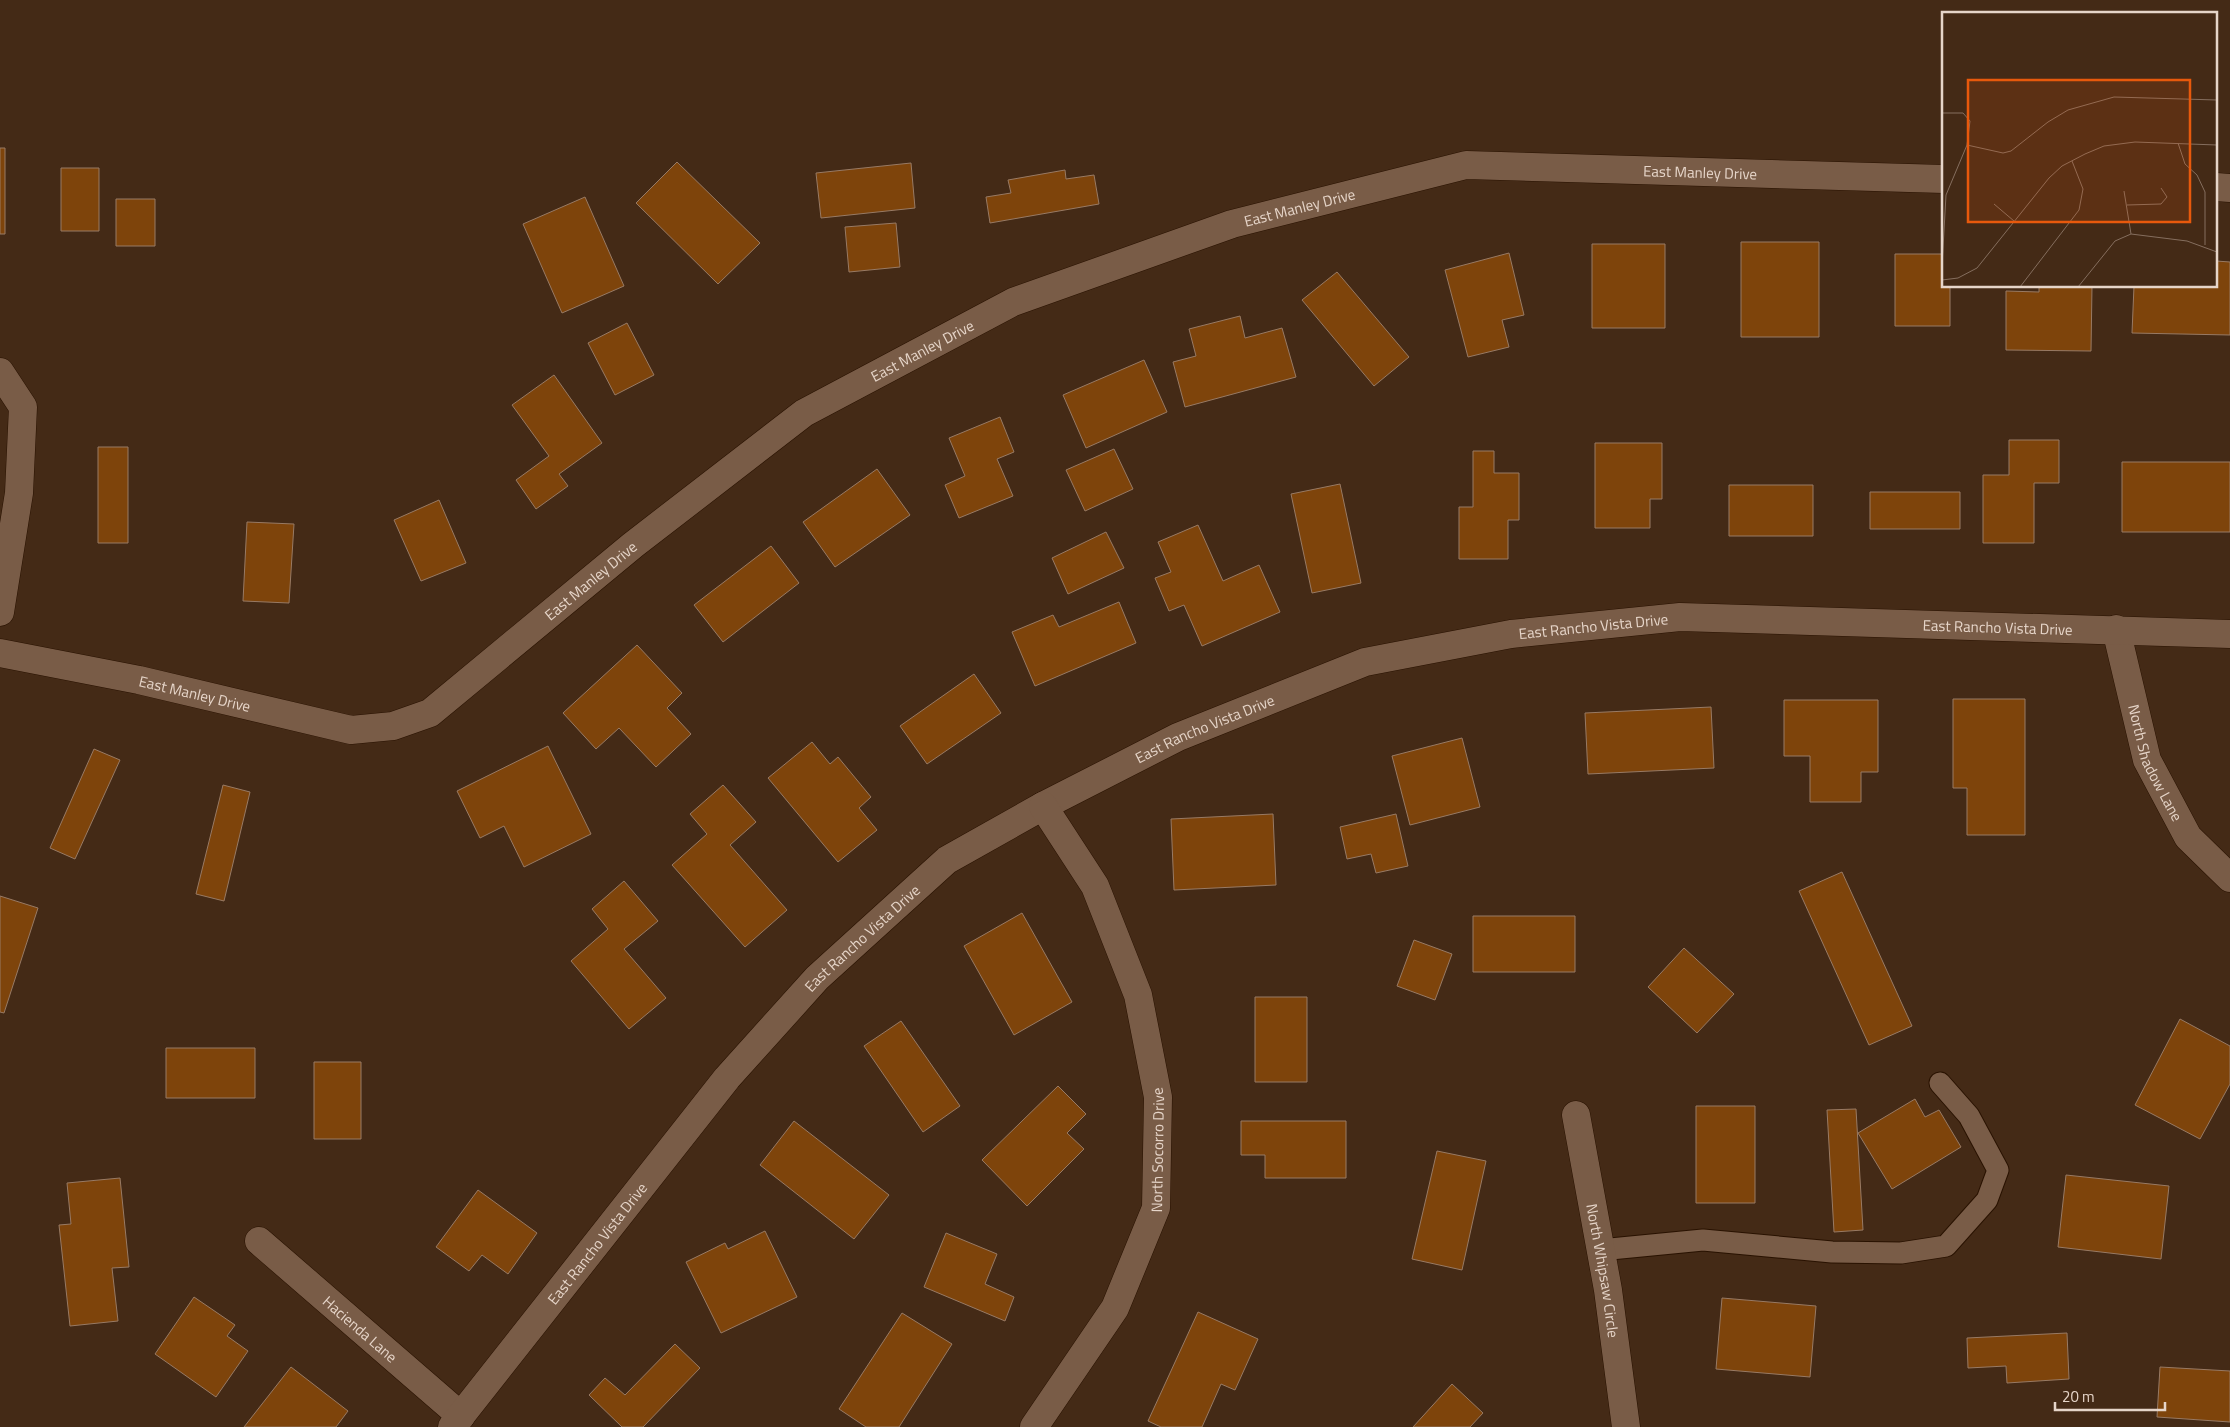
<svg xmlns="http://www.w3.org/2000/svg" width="2230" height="1427" viewBox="0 0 2230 1427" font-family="'Titillium Web',sans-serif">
<rect width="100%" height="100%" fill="#442a16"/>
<path fill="#7e440b" stroke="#987a64" d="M0 148H5V234H0Z
M677 162 760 243 718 284 636 203Z
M911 163 915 208 821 218 816 173Z
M61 168H99V231H61Z
M1065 170 1066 179 1094 175 1099 204 990 223 986 197 1011 193 1008 180Z
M585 197 624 286 562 313 523 224Z
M116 199H155V246H116Z
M896 223 900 267 849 272 845 227Z
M1741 242H1819V337H1741Z
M1592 244H1665V328H1592Z
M1509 253 1524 315 1502 320 1509 347 1468 357 1445 270Z
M1895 254H1944V286H1950V326H1895Z
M2216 261 2230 262V335L2132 333 2134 286H2216Z
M1337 272 1409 357 1374 386 1302 300Z
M2039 286H2092L2091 351 2006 350V291L2039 292Z
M1240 316 1245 338 1282 328 1296 377 1185 407 1173 362 1196 356 1189 329Z
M627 323 654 375 615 395 588 343Z
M1144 360 1167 412 1086 448 1063 395Z
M554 375 602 443 559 474 568 486 536 509 516 480 549 456 512 405Z
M1000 417 1014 452 997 459 1013 496 959 518 945 485 965 476 949 438Z
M2009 440H2059V483H2034V543H1983V475H2009Z
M1595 443H1662V499H1650V528H1595Z
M98 447H128V543H98Z
M1114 449 1133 489 1085 511 1066 470Z
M1473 451H1494V473H1519V520H1508V559H1459V507H1473Z
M2122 462H2230V532H2122Z
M877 469 910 515 835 567 803 522Z
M1340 484 1361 583 1312 593 1291 494Z
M1729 485H1813V536H1729Z
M1870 492H1960V529H1870Z
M439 500 466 563 421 581 394 520Z
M247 522 294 524 289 603 243 601Z
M1198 525 1223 581 1259 565 1280 612 1202 646 1184 605 1169 611 1155 578 1171 572 1158 542Z
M1106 532 1124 568 1068 594 1052 558Z
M771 546 799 583 723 642 694 605Z
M1119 602 1136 643 1035 686 1012 632 1053 615 1059 627Z
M637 645 682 693 667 708 691 734 656 767 619 728 596 749 563 713Z
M974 674 1001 713 927 764 900 726Z
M1953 699H2025V835H1967V788H1953Z
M1784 700H1878V772H1861V802H1810V756H1784Z
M1711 707 1714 768 1588 774 1585 713Z
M1462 738 1480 807 1410 825 1392 756Z
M812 742 830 764 838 757 871 797 859 808 877 830 838 862 768 778Z
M548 746 591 834 524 867 504 826 480 838 457 791Z
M94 749 120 760 75 859 50 848Z
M223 785 250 792 224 901 196 894Z
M723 785 756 822 730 845 787 910 745 947 672 865 707 834 690 814Z
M1273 814 1276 885 1174 890 1171 819Z
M1396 814 1408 866 1376 873 1371 854 1347 859 1340 827Z
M1842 872 1912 1026 1869 1045 1799 891Z
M624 881 658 921 624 949 666 998 629 1029 571 961 608 929 592 909Z
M0 896 38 908 4 1013 0 1012Z
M1022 913 1072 1002 1014 1035 964 946Z
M1473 916H1575V972H1473Z
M1414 940 1452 954 1435 1000 1397 986Z
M1684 948 1734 994 1697 1033 1648 987Z
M1255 997H1307V1082H1255Z
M2180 1019 2230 1046V1084L2200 1139 2135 1105Z
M901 1021 960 1106 923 1132 864 1046Z
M166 1048H255V1098H166Z
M314 1062H361V1139H314Z
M1058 1086 1086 1114 1067 1133 1084 1149 1027 1206 982 1160Z
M1915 1099 1925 1117 1939 1110 1961 1147 1892 1189 1858 1133Z
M1696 1106H1755V1203H1696Z
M1856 1109 1863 1230 1834 1232 1827 1110Z
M794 1121 889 1195 854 1239 760 1165Z
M1241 1121H1346V1178H1265V1155H1241Z
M1437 1151 1486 1161 1462 1270 1412 1259Z
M2066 1175 2169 1186 2161 1259 2058 1247Z
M120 1178 129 1267 112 1268 118 1321 70 1326 59 1225 71 1224 67 1183Z
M478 1190 537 1233 508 1274 482 1255 469 1271 436 1247Z
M765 1231 797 1297 721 1333 686 1262 725 1243 728 1249Z
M946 1233 997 1254 985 1284 1014 1297 1005 1321 924 1287Z
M194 1297 235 1325 227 1336 248 1351 216 1397 155 1354Z
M1722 1298 1816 1306 1810 1377 1716 1369Z
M1198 1312 1258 1339 1235 1390 1221 1384 1202 1427H1161L1148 1421Z
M902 1313 952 1344 899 1427H866L839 1409Z
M2067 1333 2069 1379 2007 1383 2006 1366 1968 1368 1967 1338Z
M675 1344 700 1368 643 1427H622L589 1395 605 1378 625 1395Z
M291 1367 348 1411 336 1427H244Z
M2160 1367 2230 1371V1422L2157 1417Z
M1452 1384 1483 1413 1470 1427H1413Z"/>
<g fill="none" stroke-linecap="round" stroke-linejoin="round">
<defs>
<path id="lane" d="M1600 1250 1703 1240 1832 1252 1901 1253 1946 1246 1987 1200 1998 1170 1969 1116 1940 1083"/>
<g id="street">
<path d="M2216 187 2230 188"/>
<path d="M0 372 23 407 19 493 0 612"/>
<path id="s1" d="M2116 629 2147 760 2188 837 2230 878"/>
<path id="s2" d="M0 653 139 680 351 730 393 726 430 713 633 545 804 413 1013 302 1232 224 1466 165 1944 179"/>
<path id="s3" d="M1576 1115 1608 1290 1626 1427"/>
<path id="s4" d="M259 1241 461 1416"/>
<path id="s5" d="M452 1427 727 1078 817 978 947 860 1043 806 1178 737 1365 662 1511 634 1680 617 2230 634"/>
<path id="s6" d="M1034 1427 1115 1308 1156 1208 1158 1097 1138 995 1095 886 1043 806"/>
</g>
</defs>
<use href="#lane" stroke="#291200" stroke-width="23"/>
<use href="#street" stroke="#291200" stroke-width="29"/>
<use href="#lane" stroke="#795c47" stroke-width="21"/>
<use href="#street" stroke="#795c47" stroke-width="28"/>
</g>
<g text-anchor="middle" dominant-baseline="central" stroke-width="5" stroke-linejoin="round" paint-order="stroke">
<g font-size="15" fill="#e6d5c9" stroke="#442a16">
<text stroke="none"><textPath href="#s2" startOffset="1865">East Manley Drive</textPath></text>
<text stroke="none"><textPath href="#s2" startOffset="1459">East Manley Drive</textPath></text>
<text stroke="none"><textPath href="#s2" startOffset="1054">East Manley Drive</textPath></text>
<text stroke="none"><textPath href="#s2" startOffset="649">East Manley Drive</textPath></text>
<text stroke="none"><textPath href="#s5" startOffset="1449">East Rancho Vista Drive</textPath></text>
<text stroke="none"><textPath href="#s5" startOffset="1854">East Rancho Vista Drive</textPath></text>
<text stroke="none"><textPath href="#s2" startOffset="199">East Manley Drive</textPath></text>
<text stroke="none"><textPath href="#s5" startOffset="1044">East Rancho Vista Drive</textPath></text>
<text stroke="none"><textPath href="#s1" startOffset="140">North Shadow Lane</textPath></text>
<text stroke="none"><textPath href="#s5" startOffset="639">East Rancho Vista Drive</textPath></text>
<text stroke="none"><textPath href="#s6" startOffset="310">North Socorro Drive</textPath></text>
<text stroke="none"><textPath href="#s5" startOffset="234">East Rancho Vista Drive</textPath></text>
<text stroke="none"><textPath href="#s3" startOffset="158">North Whipsaw Circle</textPath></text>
<text stroke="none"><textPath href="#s4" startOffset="134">Hacienda Lane</textPath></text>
</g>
</g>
<g transform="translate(1942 12)">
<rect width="275" height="275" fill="#442a16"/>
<path fill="none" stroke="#856e5e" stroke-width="1" d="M0 101H21L28 109 25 133 4 183 0 254M236 131 243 152 255 163 263 180V233M25 133 61 141 69 139 106 110 126 98 172 85 275 88M182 179 189 222M52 192 72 209M185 193 219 192 225 185 219 176M0 268 16 266 35 256 107 166 120 154 143 142 162 134 193 130 275 133M78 275 137 198 141 177 130 149M136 275 173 229 189 222 245 229 275 240"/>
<path fill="#e8590c" fill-opacity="0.15" stroke="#e8590c" stroke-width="2.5" d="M26 68H248V210H26Z"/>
<rect width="275" height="275" fill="none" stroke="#e6d5c9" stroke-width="2.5"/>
</g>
<path d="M2055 1402v8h110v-8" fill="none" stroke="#e6d5c9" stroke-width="2.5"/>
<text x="2062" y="1402" font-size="15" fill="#e6d5c9" stroke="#442a16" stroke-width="4" paint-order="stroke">20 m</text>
</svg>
